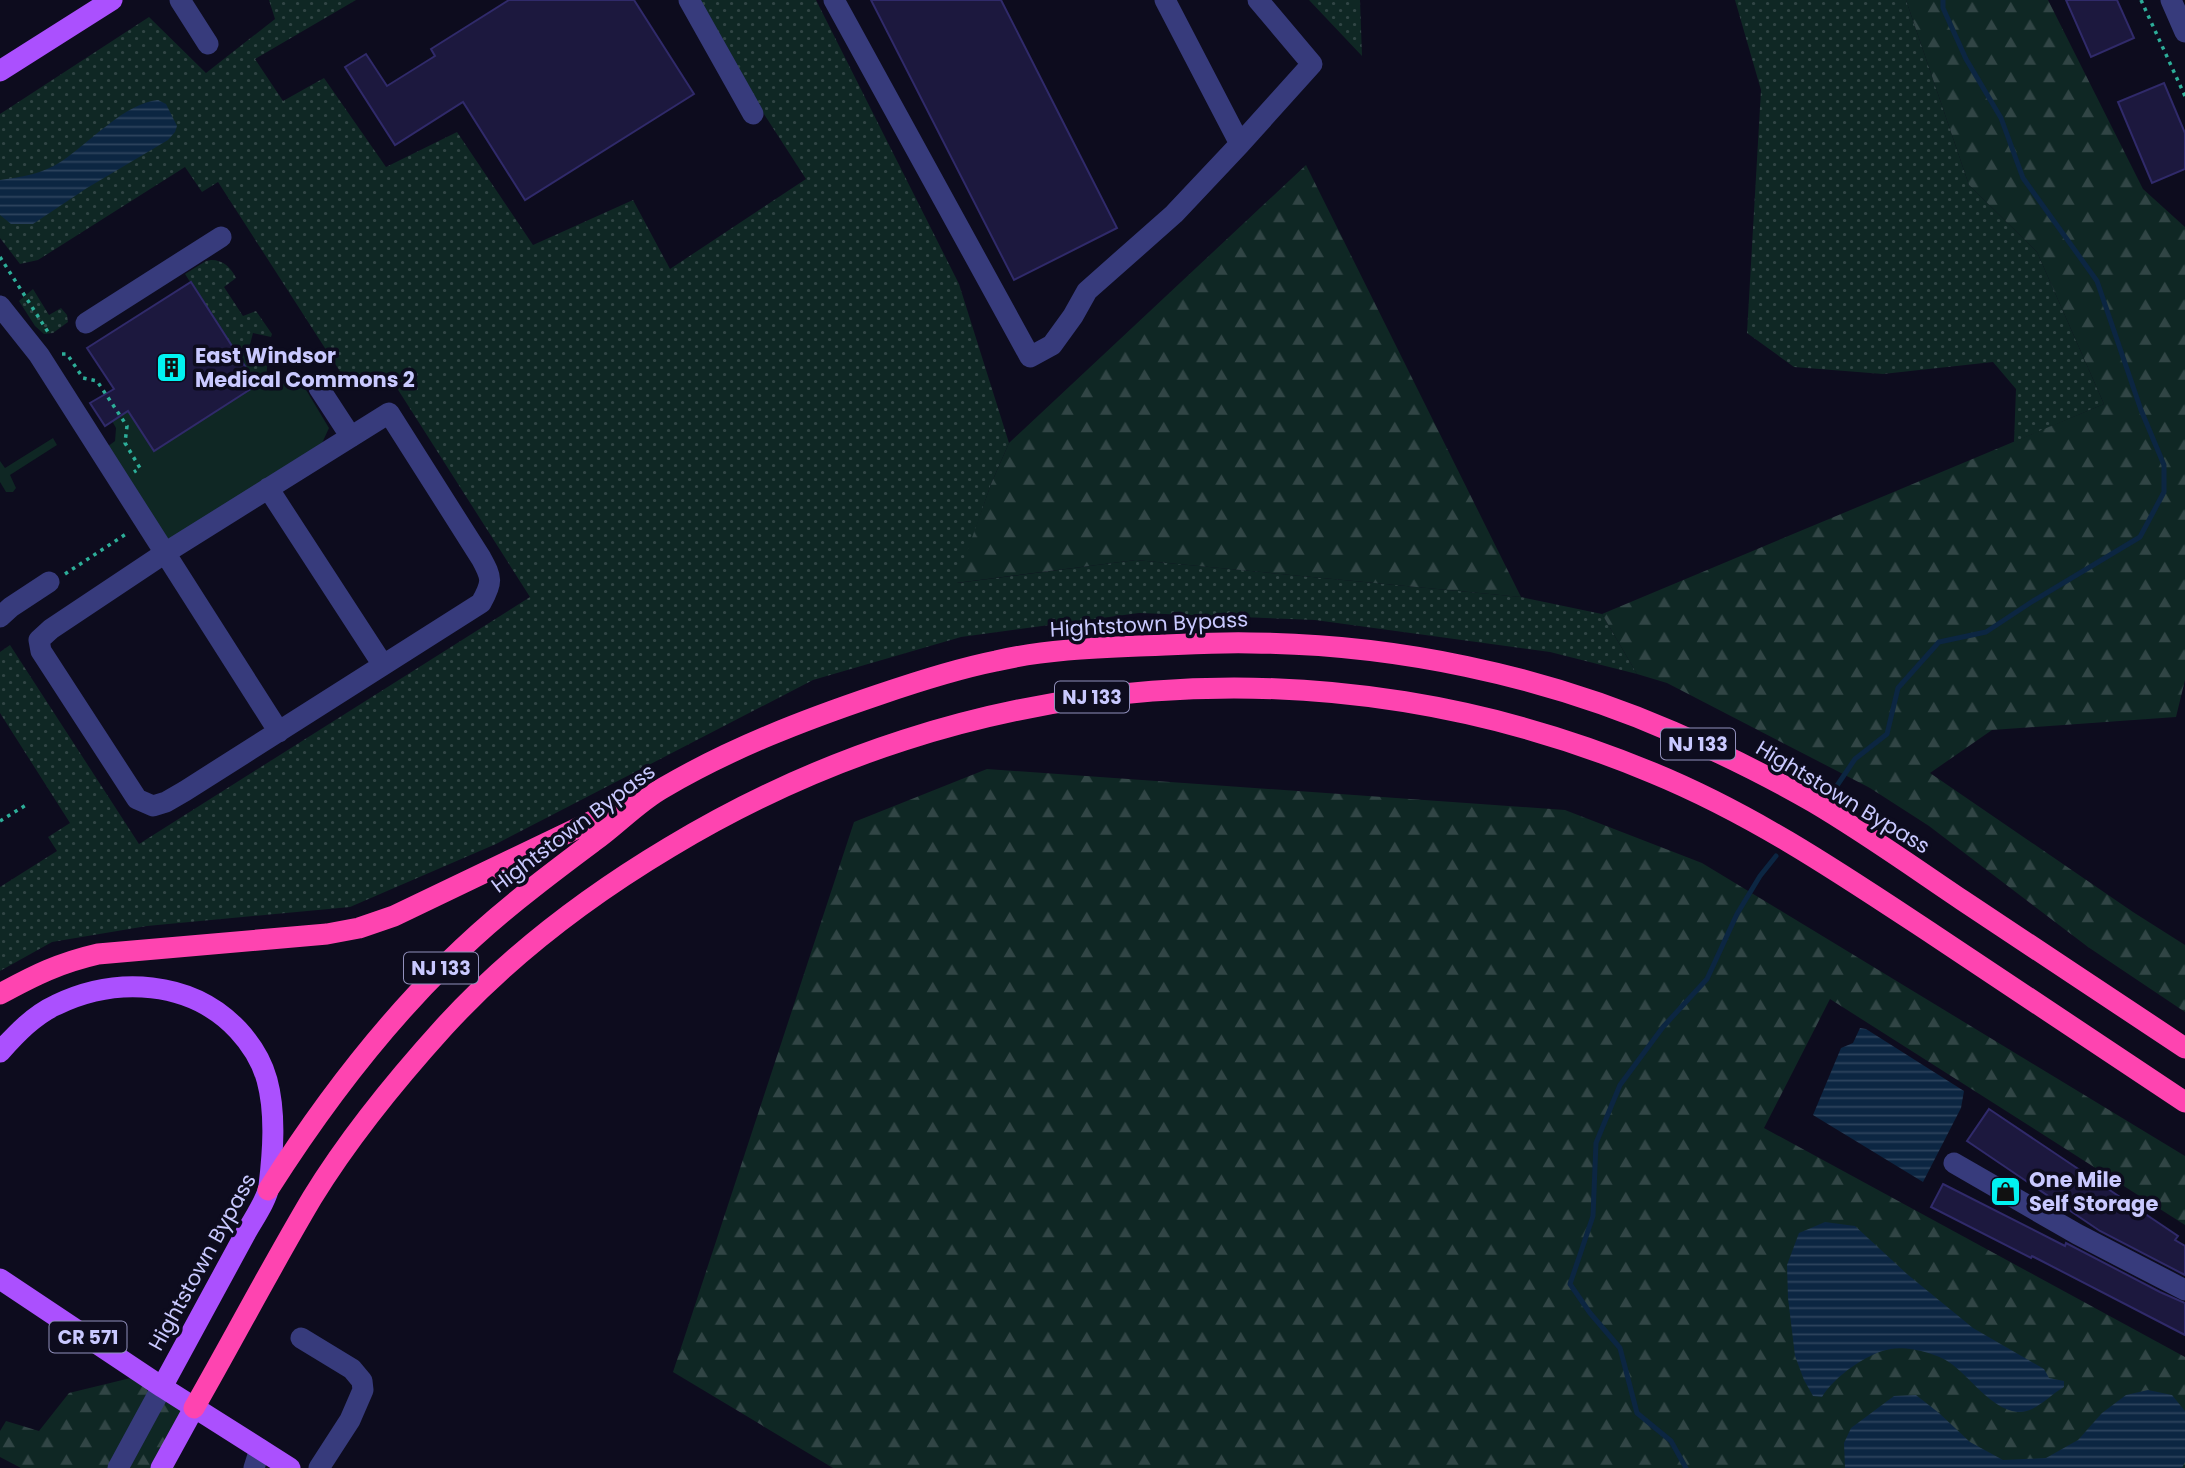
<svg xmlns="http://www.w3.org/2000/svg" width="2185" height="1468" viewBox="0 0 2185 1468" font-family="Poppins,sans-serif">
<defs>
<pattern id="grass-dots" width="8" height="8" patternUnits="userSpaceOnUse" patternTransform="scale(1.75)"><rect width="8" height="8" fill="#0f2724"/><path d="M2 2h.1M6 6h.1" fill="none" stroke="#314545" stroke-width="1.8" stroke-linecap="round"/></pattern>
<pattern id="forest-firs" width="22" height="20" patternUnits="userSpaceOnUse" patternTransform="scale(1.75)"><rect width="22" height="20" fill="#0f2724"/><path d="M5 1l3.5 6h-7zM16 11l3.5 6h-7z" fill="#314545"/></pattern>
<pattern id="water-rules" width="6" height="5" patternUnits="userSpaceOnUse" patternTransform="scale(1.75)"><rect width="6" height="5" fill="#0c2642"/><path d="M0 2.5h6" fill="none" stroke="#2e445e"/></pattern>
</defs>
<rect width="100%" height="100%" fill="#0d0c1e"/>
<path fill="url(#grass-dots)" d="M269 0H356L255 59 283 101 324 78 386 167 457 132 533 245 633 200 670 269 806 179 690 0H816L959 284 1009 443 991 484 957 583 1136 560 1521 597 1602 614 1637 674 1550 652 1315 620 1139 613 961 637 813 680 496 844 350 907 147 926 52 942 0 971V887L57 851 48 837 70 823 0 713V652L10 645 139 844 530 597 388 374 356 390 341 373 218 182 202 192 185 167 38 260 20 264 0 238V114L149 17 206 73 275 19Z
M1309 0H1360L1362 56Z
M1735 0H1906L1969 185 2037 252 2104 404 2014 442 2016 389 1993 362 1883 374 1794 367 1747 333 1761 90Z
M211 260C224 260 231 268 236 278L224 287 243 316 256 311 272 334 271 337 253 333 248 352 268 357 266 379 257 385 185 274 206 261Z
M33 289 49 315 61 308 67 315 68 322 53 333 44 334 35 326 19 301Z"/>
<path fill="url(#forest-firs)" d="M1906 0H2048L2143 189 2185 227V680L2176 717 1992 730 1930 773 2133 912 2185 945V1012L2088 947 1929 826 1870 788 1667 683 1637 674 1602 614 2104 404 2037 252 1969 185Z
M1306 165 1521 597 1136 560 956 583 991 484 1009 443Z
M987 769 1565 810 1702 863 2185 1156V1225L1830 999 1764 1128 2185 1357V1468H833L673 1372 854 822Z
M143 1375 194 1408 165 1461 176 1468H21L0 1457V1431L6 1421 39 1431 69 1393Z"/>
<path fill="#0f2724" d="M266 379 305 388 329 428 317 454 165 553 100 452 115 441 116 428 112 421 128 411 154 451Z
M53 438 57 445 10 475 16 488 13 492H6L0 482V461L5 468Z"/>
<path fill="url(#water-rules)" d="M158 100 166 104 177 126 175 132 168 140 87 188 33 224H11L0 215V180C23 177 42 174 62 161 89 143 125 103 158 100Z
M1860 1028 1866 1029 1964 1091 1961 1108 1923 1182 1813 1115 1841 1048 1853 1043Z
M1825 1222 1855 1226 1907 1274 1973 1328 2044 1369 2049 1378 2064 1381V1387C2048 1396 2032 1417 2012 1411 1988 1404 1972 1380 1953 1365 1939 1354 1909 1346 1891 1349 1867 1353 1835 1376 1822 1397L1813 1396 1804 1380 1795 1356 1788 1298 1787 1265 1799 1233Z
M2148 1390 2172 1395 2185 1411V1462L2182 1468H1845L1844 1443 1851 1428 1894 1396 1916 1395 1939 1413 1970 1442 2003 1460 2046 1458 2078 1440 2102 1413 2126 1395Z"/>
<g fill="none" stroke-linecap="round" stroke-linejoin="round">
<path stroke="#0c2642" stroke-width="5" d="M1834 790 1855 759 1887 734 1898 688 1939 642 1986 632 2033 601 2140 537 2164 492V465L2141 410 2097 281 2023 178 2001 118 1966 59 1943 8V0
M1686 1468 1671 1441 1637 1413 1620 1348 1590 1313 1570 1284 1593 1216 1596 1143 1620 1085 1663 1027 1707 979 1737 914 1760 876 1776 856"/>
</g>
<path fill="#1c183e" stroke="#302a6a" stroke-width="2" d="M509 0H634L694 94 525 200 463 102 395 145 345 67 366 54 387 86 435 56 431 49Z
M871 0H1001L1117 228 1014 280Z
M2066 0H2117L2134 38 2091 57Z
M2164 83 2185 133V169L2152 183 2118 102Z
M191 282 257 385 154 451 128 411 105 426 90 403 114 389 87 348Z
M1989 1109 2178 1236 2175 1240 2185 1246V1275L2100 1231 1967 1141Z
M1943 1184 2065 1246 2066 1243 2160 1292 2185 1303V1335L2032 1256 2031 1258 1931 1207Z"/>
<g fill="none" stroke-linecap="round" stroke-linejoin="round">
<path stroke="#2dae99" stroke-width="3.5" stroke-dasharray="3.5 5" stroke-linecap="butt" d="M2141 0 2185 96
M0 257 48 332
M62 354H67L83 378 97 381 127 426 125 443 140 468 134 472
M65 574 129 532
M0 821 26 805"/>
<path stroke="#373b7c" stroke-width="21" d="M180 0 208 44
M689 0 753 114
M834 0 1030 357 1052 345 1073 316 1087 291 1174 214 1240 144
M1165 0 1240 144 1312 64 1258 0
M2171 0 2185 32
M0 306 39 355 279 732
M86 323 221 237
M319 388 351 437
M389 413 481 558C492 578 493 582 481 603L185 791 166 802 153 806 137 799 41 651 39 640 51 629 165 553Z
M268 488 383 665
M0 617 11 607 49 582
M1954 1163 2077 1234 2185 1290
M301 1338 352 1369 362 1381 363 1390 350 1420 319 1468
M118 1468 162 1387
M254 1468 260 1449"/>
<path stroke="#ab50fe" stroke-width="21" d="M0 71 112 0
M0 1052C16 1034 34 1015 56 1005 116 976 191 980 238 1030 251 1044 262 1062 267 1080 276 1113 273 1152 269 1186 267 1201 250 1224 243 1238 216 1288 189 1337 162 1387
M0 1279 162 1387 290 1468
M161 1468 194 1408"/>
<path stroke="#fe44b0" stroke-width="21" d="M0 994C35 975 59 963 98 954L327 934 359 928 394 916 632 802
M268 1190C320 1108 378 1031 447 963 492 918 542 880 593 842 617 825 638 802 663 788 731 748 804 720 878 695 916 682 956 669 996 661 1043 650 1091 648 1139 646 1177 645 1214 642 1251 643 1394 644 1542 675 1673 732 1721 753 1768 776 1813 802 1864 832 1913 867 1962 900 2036 949 2111 999 2185 1048
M194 1408C234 1338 271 1267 312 1198 350 1136 396 1080 444 1027 509 956 588 896 670 847 970 666 1328 637 1653 773 1755 815 1843 875 1934 935 2018 991 2101 1046 2185 1102"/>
</g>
<defs>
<symbol id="building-square" viewBox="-11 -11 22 22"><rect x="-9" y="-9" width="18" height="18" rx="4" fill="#01f2f1" stroke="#0d0c1e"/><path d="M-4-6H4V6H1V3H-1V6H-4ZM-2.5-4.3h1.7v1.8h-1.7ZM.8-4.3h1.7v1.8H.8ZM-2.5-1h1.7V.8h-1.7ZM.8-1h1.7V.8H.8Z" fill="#111"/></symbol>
<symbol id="shop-square" viewBox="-11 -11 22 22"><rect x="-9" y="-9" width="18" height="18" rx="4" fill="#01f2f1" stroke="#0d0c1e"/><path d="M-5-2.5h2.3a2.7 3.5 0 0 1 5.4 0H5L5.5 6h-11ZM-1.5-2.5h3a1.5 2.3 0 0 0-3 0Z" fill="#111"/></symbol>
</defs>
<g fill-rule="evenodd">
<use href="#building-square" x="154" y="350" width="35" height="35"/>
<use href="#shop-square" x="1988" y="1174" width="35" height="35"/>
</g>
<g text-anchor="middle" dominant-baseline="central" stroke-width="7" stroke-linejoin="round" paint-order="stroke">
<g fill="#0d0c1e" stroke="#9190bc" stroke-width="2">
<rect x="1055" y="681.5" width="74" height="31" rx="5"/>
<rect x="1661" y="728.5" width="74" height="31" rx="5"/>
<rect x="404" y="952.5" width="74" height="31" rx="5"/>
<rect x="49.5" y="1321.5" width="77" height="31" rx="5"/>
</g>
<g font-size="19" font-weight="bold" fill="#c9c9ff">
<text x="1092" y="697">NJ 133</text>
<text x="1698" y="744">NJ 133</text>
<text x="441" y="968">NJ 133</text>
<text x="88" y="1337">CR 571</text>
</g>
<g font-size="21" font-weight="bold" fill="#c9c9ff" stroke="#0d0c1e" text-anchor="start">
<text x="195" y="355">East Windsor<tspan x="195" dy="24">Medical Commons 2</tspan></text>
<text x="2029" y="1179">One Mile<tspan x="2029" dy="24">Self Storage</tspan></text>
</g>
<g font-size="21" fill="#c9c9ff" stroke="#0d0c1e">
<text transform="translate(1149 624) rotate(-3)">Hightstown Bypass</text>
<text transform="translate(1843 797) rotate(31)">Hightstown Bypass</text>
<text transform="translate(573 828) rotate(-37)">Hightstown Bypass</text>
<text transform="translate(202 1262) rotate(-61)">Hightstown Bypass</text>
</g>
</g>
</svg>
